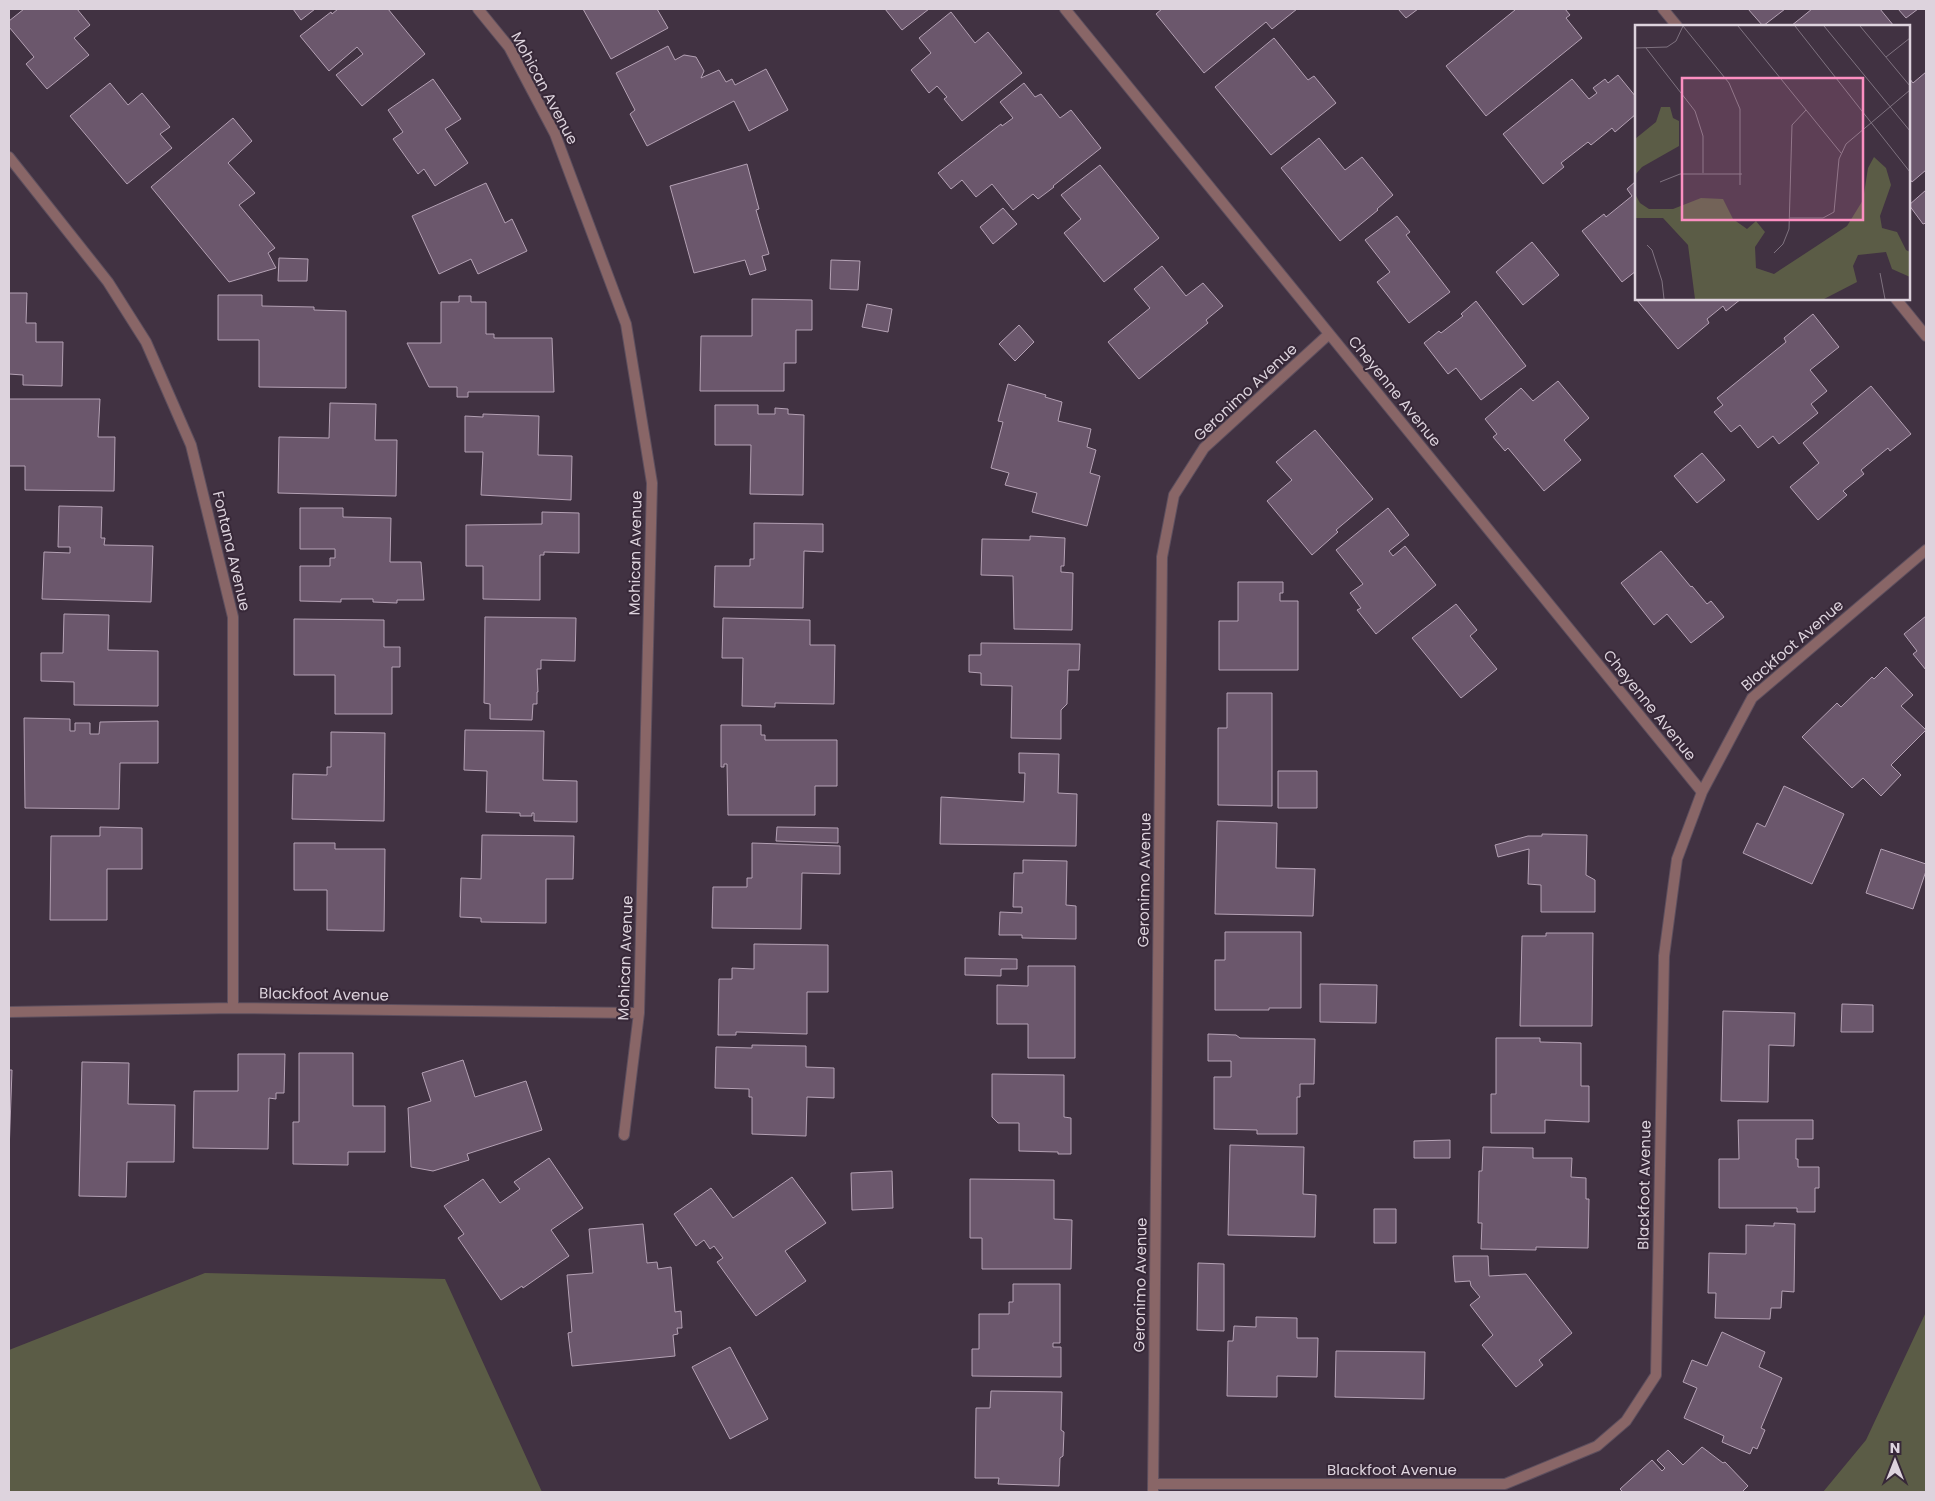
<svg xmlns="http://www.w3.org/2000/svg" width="1935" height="1501" viewBox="0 0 1935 1501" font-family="Poppins,sans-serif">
<rect width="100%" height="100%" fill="#413242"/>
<path fill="#5b5c46" d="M205 1273 445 1279 542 1492H9V1350Z
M1926 1312V1492H1823L1866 1440Z"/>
<path fill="#6b576c" stroke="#b4a1b4" d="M24 9H77L90 25 74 38 89 55 47 89 26 64 34 57 9 27V21Z
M293 9H315L301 20Z
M338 9H388L425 54 362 106 336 75 363 54 357 47 329 71 300 36 331 12 332 14Z
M583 9H657L668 28 611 59Z
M885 9H929L902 30Z
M1162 9H1297L1272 29 1266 22 1204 73 1156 14Z
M1398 9H1418L1406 18Z
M1514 9H1565L1570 15 1566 18 1582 38 1486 116 1446 66 1515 10Z
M1748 9H1785L1763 26Z
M1812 9H1880L1894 26H1791Z
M1898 9H1918L1906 18Z
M951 12 975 43 988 32 1022 73 962 121 944 99 947 97 937 86 929 93 911 70 931 53 919 38Z
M1274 38 1308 80 1314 76 1336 103 1271 155 1215 87Z
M668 46 675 60 684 55 696 57 704 71 701 78 719 70 726 82 732 79 735 85 766 69 788 110 749 131 734 101 647 146 630 114 635 110 616 73Z
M1926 72V170L1912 182 1909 178V78L1913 83Z
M1618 75 1636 97V114L1615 132 1612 128 1591 145 1588 142 1561 163 1564 167 1543 184 1503 134 1572 79 1589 99 1597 93 1593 88 1605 79 1608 83Z
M433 79 461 119 445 129 468 163 435 186 424 169 418 174 393 139 403 132 388 110Z
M110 83 128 105 142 93 170 127 160 134 172 148 127 184 70 116Z
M1024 83 1035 97 1041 94 1060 118 1071 110 1101 148 1053 186 1054 187 1038 199 1033 194 1013 210 992 184 976 197 962 180 951 189 938 173 1001 124 1002 126 1013 118 1000 102Z
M233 118 252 141 228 163 255 193 239 205 275 248 268 253 276 268 229 282 151 187Z
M1319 138 1345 170 1362 157 1393 195 1377 209 1378 210 1340 241 1281 168Z
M747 164 759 209 756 210 769 254 762 256 766 270 750 275 745 260 694 273 670 186Z
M1100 165 1159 238 1104 282 1064 233 1081 219 1061 195Z
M1636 181V271L1622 282 1582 231 1604 214 1606 217 1632 196 1627 189Z
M486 183 505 223 512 219 527 251 478 274 471 259 439 274 412 216Z
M1926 190V223L1923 224 1909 205Z
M1003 208 1017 224 993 244 980 227Z
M1397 216 1410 232 1406 235 1450 292 1409 323 1377 282 1390 272 1365 240Z
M1532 242 1559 275 1523 305 1496 272Z
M279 258 308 259 307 281H278Z
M831 260 860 261 858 290 830 289Z
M1162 266 1186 296 1203 283 1223 306 1206 320 1208 323 1139 379 1108 342 1150 308 1134 289Z
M9 293H27L26 323H36V342H63L62 386 23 385V375L9 374Z
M218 295H262V306L314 307V310L346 311V388L259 387V340H218Z
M459 296H471V302H486V334H494V338H552L554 392H468V397H457V387H429L407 343H441V302H459Z
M752 299 812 300V330H796V363H784V391H700L701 336H752Z
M1636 299H1741L1726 311 1723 306 1707 319 1709 323 1678 349Z
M1476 301 1526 366 1481 400 1456 368 1448 374 1424 343 1439 331 1441 333 1463 316 1461 314Z
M867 304 892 309 888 332 862 327Z
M1813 314 1839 347 1810 370 1827 391 1811 404 1818 413 1779 444 1773 436 1758 448 1740 425 1731 432 1714 412 1723 405 1717 398 1786 342 1784 338Z
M1019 325 1034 342 1015 361 999 344Z
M1558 381 1589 418 1564 440 1581 460 1544 491 1508 448 1505 451 1493 437 1497 434 1485 419 1521 388 1533 401Z
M1008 384 1046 395 1045 397 1062 402 1058 421 1091 429 1087 447 1096 450 1090 473 1100 476 1087 526 1032 512 1037 493 1005 485 1009 473 991 468 1003 422 998 421Z
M1871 386 1911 434 1890 451 1888 448 1861 470 1864 474 1843 491 1847 495 1818 520 1790 487 1819 463 1803 443Z
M9 399H100L98 437H115L114 491 25 490V466H9Z
M330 403 376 404 375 440H397L396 496 278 493 279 437 329 438Z
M715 405H758V414H775V408L788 409V414L804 415 803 495 750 494 751 445H715Z
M483 414 539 416 538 455 572 456 571 500 481 495 483 452H465V416L483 417Z
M1315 430 1373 499 1336 530 1338 532 1312 555 1267 501 1292 480 1276 462Z
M1702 453 1725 480 1697 503 1674 476Z
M59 506 102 507 101 538H105L104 545 153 546 151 602 42 599 44 552 70 553V547H58Z
M300 508H343V517L391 518 390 562H421L424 600H397V603L373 602V599H341V602L300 601V566H330V558H335V549H300Z
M1388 508 1409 535 1389 551 1393 556 1405 546 1436 585 1376 634 1357 610 1361 608 1350 593 1363 584 1336 550Z
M542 512 579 513V553L544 552V555H540V600L483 599V566H466V525L542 524Z
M754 523 823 524V552L804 551 803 608 714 607 715 566H750V559H754Z
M1030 536 1065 538 1064 566H1061V572L1073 573 1072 630 1014 629 1013 576 981 575 982 539 1030 540Z
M1661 551 1691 587 1692 586 1707 604 1711 601 1724 617 1691 643 1667 614 1654 625 1621 583Z
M1238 582H1283V593H1280V601H1298V670H1219V621H1238Z
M1456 604 1477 630 1470 636 1497 669 1461 698 1412 638Z
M64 614 109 615 108 650 158 651V706L74 705V682L41 681V653H63Z
M1926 616V670L1913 654 1917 651 1904 634Z
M485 617 576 618 575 661 541 660V669H537L538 692H537V704H533L532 720 490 719V704L484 703Z
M723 618 810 620V645H835L834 704 775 703V707L742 706 743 658H722Z
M294 619 384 620V647H400V667H392V714H335V675H294Z
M981 643 1080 644 1079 670H1068L1067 704 1061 710V739L1011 738 1012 686 981 685V673L969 672V655H981Z
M1886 667 1913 695 1901 706 1926 730 1891 765 1901 775 1881 796 1863 778 1852 788 1802 737 1837 703 1841 707 1872 677 1874 679Z
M1227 693H1272V806L1218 805V728H1227Z
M24 718 70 719V731H75V723H90V734H99L100 722 158 721V763H120L119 809 25 808Z
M721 725H761V735H765V740H837V786H815V815H728L727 764H724V767H721Z
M465 730 544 731 543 780 577 781V822L534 821V813H532V816H520V813L486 812 487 771 464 770Z
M331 732 385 733 384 821 292 819 293 774 327 775V767H331Z
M1019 753 1059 754 1058 793 1077 794 1076 846 940 844 941 797 1024 802 1025 773H1019Z
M1278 771H1317V808H1278Z
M1784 786 1844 814 1812 884 1743 853 1757 823 1765 827Z
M1217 821 1277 823 1276 868 1315 869 1313 916 1215 914Z
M100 827 142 828V869H107V920H50L51 836H100Z
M777 827 838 828V843L776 841Z
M1542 834 1587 835 1586 875 1595 880V912H1541V885L1528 884 1529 849 1498 857 1495 845 1528 836H1542Z
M482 835 574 836 573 879H546V923L481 922V918L460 917 461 878 481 879Z
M294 843H335V849H385L384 931 327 930V890H294Z
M752 843 840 846V874L802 873 801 929 712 928 713 887H747V878H752Z
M1881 849 1926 864V871L1913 909 1866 893Z
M1023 860 1067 861 1066 905 1076 906V939L1022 938V935H999L1000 912 1022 913V907H1013L1014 873H1023Z
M1225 932H1301V1008H1269V1010H1215V960H1225Z
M1546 933H1593L1592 1026H1520L1522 936H1546Z
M754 944 828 945V992H807V1034L736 1032V1035H718L719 979H732V968L754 969Z
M965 958 1017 959V969H1001V976L965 975Z
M1028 966H1075V1058H1028V1024H997V985L1028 986Z
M1320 984 1377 985 1376 1023 1320 1022Z
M1842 1004 1873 1005V1032H1841Z
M1723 1011 1795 1013 1794 1046 1769 1045 1768 1102 1721 1101Z
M1208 1034 1236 1035 1240 1038 1315 1039 1314 1084H1300V1097H1297V1134H1257V1130L1214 1129V1077H1231V1061H1208Z
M1496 1038H1540V1042L1581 1043V1086H1589V1122L1545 1120V1133H1491V1094H1496Z
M752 1045 806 1046V1067L834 1068V1098L807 1097 806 1136 752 1134V1097H749V1089L715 1088 716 1047 752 1048Z
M299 1053H353V1106H385V1152H348V1165L293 1164V1122H299Z
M238 1054H285L284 1093H276V1099L269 1098 268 1149 193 1148 194 1091H238Z
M463 1060 475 1097 526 1081 542 1130 467 1154 469 1160 433 1171 411 1167 408 1108 431 1101 422 1073Z
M82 1062 129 1063 128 1104 175 1105 174 1162H127L126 1197 79 1196Z
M9 1070H12L9 1153Z
M992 1074 1064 1075V1117L1071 1118V1154H1058V1152L1019 1151V1123H998L992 1117Z
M1738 1120H1813V1139H1796V1159H1798V1167H1819V1188H1815V1212H1797V1208H1719V1159H1739Z
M1450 1140V1158H1414V1141Z
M1230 1145 1304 1147 1303 1194 1316 1195 1315 1237 1228 1235Z
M1483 1147 1533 1148V1158H1572L1571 1177 1586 1178V1199H1589L1588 1248 1536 1247V1250L1481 1249 1482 1223H1478L1479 1171H1482Z
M549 1158 583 1208 551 1230 569 1256 523 1288 522 1286 501 1300 458 1238 464 1234 444 1206 483 1179 500 1203 520 1189 514 1182Z
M892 1171 893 1208 852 1210 851 1173Z
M792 1177 826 1223 785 1251 806 1281 756 1316 717 1262 723 1258 714 1246 710 1249 704 1240 696 1246 674 1214 711 1188 733 1218Z
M970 1179 1054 1180V1219L1072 1220 1071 1269H982V1238H970Z
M1374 1209H1396V1243H1374Z
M1774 1223 1795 1224 1794 1292 1782 1291 1781 1308H1771L1770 1319 1715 1318 1716 1293H1708L1709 1253 1746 1254V1225L1774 1226Z
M643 1224 647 1263 657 1262 658 1269 671 1267 675 1312 681 1311 682 1328H677L678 1334 673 1335 675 1356 572 1366 568 1333 572 1332 567 1275 593 1273 589 1229Z
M1453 1256H1488L1489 1276 1526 1274 1572 1333 1539 1360 1543 1365 1516 1387 1482 1345 1493 1335 1470 1305 1480 1297 1471 1286 1470 1281 1455 1282Z
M1198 1263 1224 1264V1331L1197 1330Z
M1013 1284H1060V1343H1053V1347H1061V1377L972 1376V1349H979V1314H1009V1302H1013Z
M1256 1317 1297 1318V1338H1318L1317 1377 1277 1376V1397L1227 1396 1228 1341H1233L1234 1326 1256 1327Z
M1722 1332 1765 1352 1759 1367 1782 1378 1761 1428 1765 1430 1757 1449 1753 1447 1750 1454 1722 1442 1724 1436 1684 1418 1697 1388 1683 1382 1692 1360 1707 1366Z
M730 1347 768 1419 730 1439 692 1367Z
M1336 1351 1425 1352 1424 1399 1335 1397Z
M991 1391 1062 1392 1061 1430 1064 1432 1063 1456 1060 1458 1059 1486 998 1484 999 1478H975L976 1408H990Z
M1702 1447 1723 1463 1725 1462 1748 1486 1742 1492H1623L1620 1489 1652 1460 1662 1471 1665 1468 1657 1460 1668 1450 1683 1465Z"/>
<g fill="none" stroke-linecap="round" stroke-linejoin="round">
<defs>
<path id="minor" d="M478 9 509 47 555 134 626 324 652 483 639 1013 624 1135
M1065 9 1702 792
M1663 9 1677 26
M9 157 108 282 146 342 191 445 233 617V1008
M1896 299 1926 336
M9 1012 233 1008 639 1013
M1153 1484H1505L1597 1446 1626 1421 1656 1375 1664 956 1677 859 1702 792 1752 698 1926 550
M1153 1492 1162 557 1174 495 1204 448 1329 334"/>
</defs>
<use href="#minor" stroke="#5d4f5e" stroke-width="12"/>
<use href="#minor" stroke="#896667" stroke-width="10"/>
</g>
<g text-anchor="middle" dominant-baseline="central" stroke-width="4" stroke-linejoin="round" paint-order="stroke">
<g font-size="15" fill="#ddd3dd" stroke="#372838">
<text transform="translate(545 88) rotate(62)">Mohican Avenue</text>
<text transform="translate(1395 391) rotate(51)">Cheyenne Avenue</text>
<text transform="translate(1245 392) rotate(-43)">Geronimo Avenue</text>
<text transform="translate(232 551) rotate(77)">Fontana Avenue</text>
<text transform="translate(635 553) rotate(-89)">Mohican Avenue</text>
<text transform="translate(1792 645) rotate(-41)">Blackfoot Avenue</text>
<text transform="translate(1650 705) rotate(51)">Cheyenne Avenue</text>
<text transform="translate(1144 880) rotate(-89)">Geronimo Avenue</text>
<text transform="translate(625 958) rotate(-88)">Mohican Avenue</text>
<text transform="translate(324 994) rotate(1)">Blackfoot Avenue</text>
<text transform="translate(1644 1185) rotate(-89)">Blackfoot Avenue</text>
<text transform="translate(1140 1285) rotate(-89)">Geronimo Avenue</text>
<text x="1392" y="1469">Blackfoot Avenue</text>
</g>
</g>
<g transform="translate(1635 25)">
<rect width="275" height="275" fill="#413242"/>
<path d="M26 82H35L38 93 44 96V121L7 142 0 150V114L21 97ZM239 132 251 143 256 160 245 191 247 203 262 207 271 225 275 227V252L257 244 251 227 223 230 218 241 222 257 189 274H60L53 220 28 193H0V169L5 178 14 184H38L66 173 88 174 98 194 112 204 121 196 130 207 120 222 121 243 139 249 212 201 228 175 233 143Z" fill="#5b5c46"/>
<path fill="none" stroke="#7f7280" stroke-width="1" d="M48 1 94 58 105 84V160M103 1 206 128M160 1 275 147M189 1 275 106M225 1 275 61M0 23 32 22 41 16 48 1M11 23 60 86 68 111V148M251 32 275 13M25 157 45 149H107M155 193H188L199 187 204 134 211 119 275 65M12 220 17 225 27 256 29 274M139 228 148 219 154 204 157 100 171 85M245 248 250 274"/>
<path fill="#fc8fc1" fill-opacity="0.15" stroke="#fc8fc1" stroke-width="2.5" d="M47 53H228V195H47Z"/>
<rect width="275" height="275" fill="none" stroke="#ddd3dd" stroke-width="2.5"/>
</g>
<rect width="1935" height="1501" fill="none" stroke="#ddd3dd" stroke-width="20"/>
<g transform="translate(1895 1461)" stroke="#372838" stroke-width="4" paint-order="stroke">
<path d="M0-4L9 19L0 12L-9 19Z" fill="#ddd3dd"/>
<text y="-8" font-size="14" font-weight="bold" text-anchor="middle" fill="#ddd3dd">N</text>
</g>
</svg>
